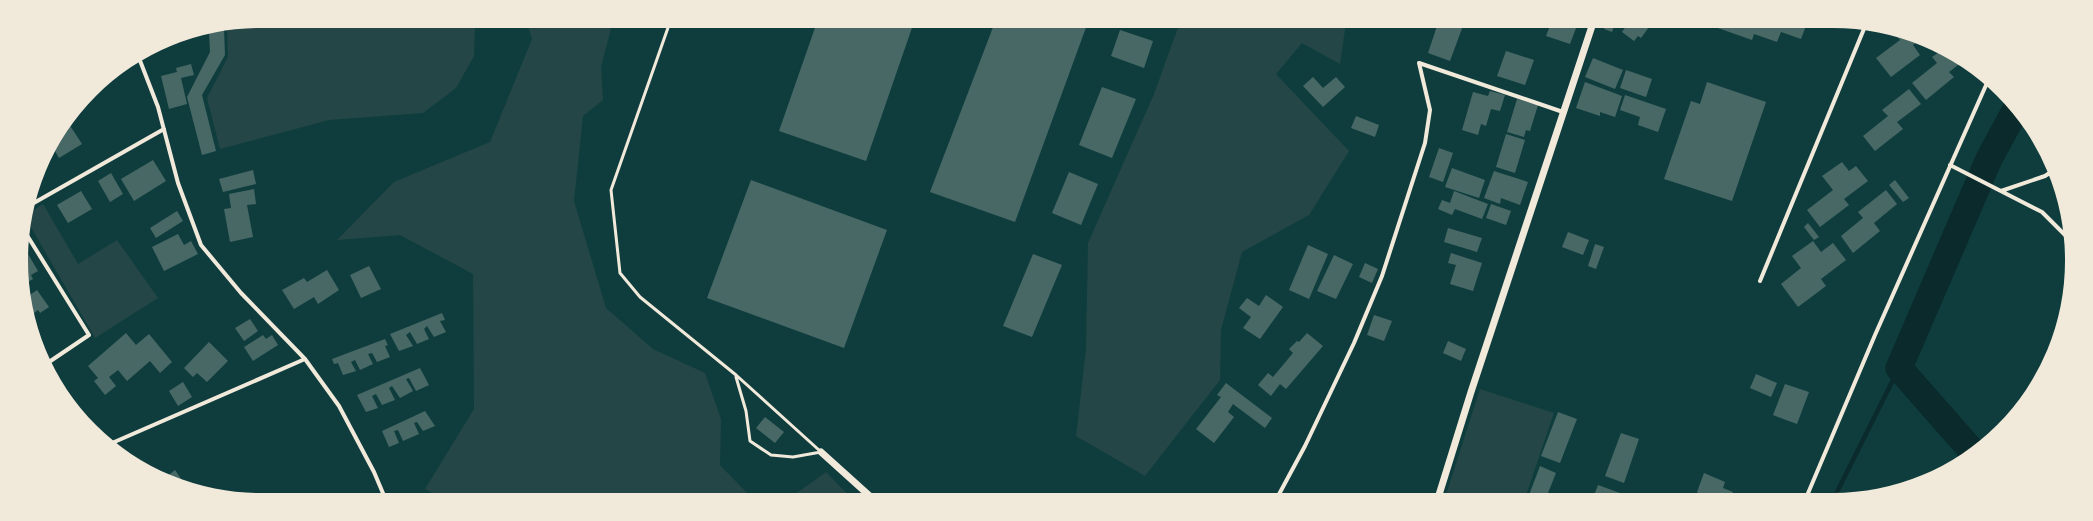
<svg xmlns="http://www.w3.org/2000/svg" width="2093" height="521" viewBox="0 0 2093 521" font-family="Montserrat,sans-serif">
<rect width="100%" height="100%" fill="#0f3d3e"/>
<path fill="#244646" d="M261 21H475L474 56 456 88 423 113 329 120 220 149 207 98 228 57 227 28Z
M526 21H613L601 67 603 100 583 116 574 201 606 308 653 349 705 373 721 419 720 465 752 498H441L425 489 474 409 473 274 400 235 337 240 394 182 490 142 532 39Z
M1180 22H1346L1340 64 1302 43 1276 74 1349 151 1309 215 1242 252 1221 330 1220 380 1145 476 1076 436 1086 349 1088 243 1154 94Z
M43 204 78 264 117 240 158 298 95 338 28 222 30 213Z
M1480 389 1554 413 1525 498H1445Z
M826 472 851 498H790Z"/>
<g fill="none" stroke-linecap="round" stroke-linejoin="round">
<path stroke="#0a2a2b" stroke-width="4.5" d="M1834 498 1899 368"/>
<path stroke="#0a2a2b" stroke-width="27" d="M1972 451 1899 368 1989 159 2016 109"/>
</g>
<path fill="#486865" d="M817 22H914L866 161 779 131Z
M995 22H1088L1015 222 930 192Z
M1438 23H1464L1450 61 1428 53Z
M1551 23H1578L1570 44 1546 36Z
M1606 23H1615L1612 32 1604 29Z
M1628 23H1652L1641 38 1638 36 1634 41 1622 32Z
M1716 23H1807L1801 39 1781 32 1777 42 1754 34 1752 40 1715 27Z
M224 28 225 55 202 95 216 151 202 155 187 97 210 52 209 31Z
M1120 30 1153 41 1144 68 1111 56Z
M1894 33 1918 41 1913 45 1920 55 1891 77 1876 58 1900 40Z
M1942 50 1952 53 1962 62 1949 72 1954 77 1926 100 1912 83 1937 63 1932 57Z
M1506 51 1534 60 1525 85 1497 76Z
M1593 58 1623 70 1615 89 1585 77Z
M191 64 194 75 181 78 187 104 169 109 161 76 177 72 176 68Z
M1626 70 1652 79 1646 97 1620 88Z
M1313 77 1323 88 1336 77 1345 87 1323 107 1303 86Z
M1585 82 1622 96 1615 117 1600 112V116L1576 108Z
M1707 82 1766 102 1732 201 1664 179 1691 101 1700 104Z
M1102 87 1136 99 1112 158 1079 145Z
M1909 89 1921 104 1897 122 1903 129 1875 151 1863 136 1888 116 1882 110Z
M1490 91 1505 95 1500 111 1491 109 1486 126 1481 124 1478 135 1462 130 1473 92 1488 96Z
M1625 95 1666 109 1658 132 1638 125 1640 117 1620 110Z
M1517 99 1538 105 1530 131 1526 130 1524 137 1507 132Z
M1356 116 1379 125 1375 137 1351 128Z
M69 124 82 144 59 158 52 146Z
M1506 134 1525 140 1515 173 1496 167Z
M1439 148 1453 153 1443 182 1429 177Z
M153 160 166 181 134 201 121 179Z
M1842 162 1849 171 1856 166 1868 181 1844 199 1849 205 1820 227 1807 210 1833 190 1822 176Z
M1452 168 1485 180 1479 198 1445 187Z
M253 170 256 184 223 192 219 179Z
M1494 171 1528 182 1520 205 1501 198 1500 204 1484 198Z
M1069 172 1098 184 1081 225 1052 213Z
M111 173 123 194 110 202 98 181Z
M751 180 887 230 844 348 707 298Z
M1895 180 1909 198 1903 202 1889 185Z
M254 189 256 204 247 205 253 237 230 242 224 209 231 208 229 194Z
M1886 190 1897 204 1874 223 1880 231 1853 253 1841 236 1863 218 1858 212Z
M81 191 92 209 68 223 57 205Z
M1454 191 1488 204 1482 219 1455 209 1452 215 1438 209 1442 200 1450 203Z
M1491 204 1511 211 1506 225 1486 218Z
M177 211 183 221 156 238 150 228Z
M1808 223 1819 237 1814 240 1804 227Z
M1448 228 1482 238 1477 252 1444 242Z
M1568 232 1589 240 1583 255 1562 247Z
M178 234 184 245 191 241 198 254 164 271 152 247Z
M1813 241 1821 252 1833 243 1846 260 1821 279 1826 286 1798 307 1781 284 1801 268 1792 256Z
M1595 244 1604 247 1596 269 1588 266Z
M1308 245 1328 254 1309 299 1289 290Z
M1451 253 1482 263 1473 291 1450 284 1456 265 1448 263Z
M28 254 38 271 31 275 33 279 28 282 25 277 23 257Z
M1033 254 1062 265 1032 337 1003 326Z
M1334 255 1353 264 1336 299 1317 291Z
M1365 263 1378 269 1372 283 1359 277Z
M369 266 381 289 361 298 350 275Z
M327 270 339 290 318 304 314 297 294 309 282 290 304 278 307 282Z
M37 290 49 307 40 313 38 310 29 317 27 297Z
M1266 295 1283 307 1260 339 1243 328 1251 317 1239 308 1247 298 1259 306Z
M442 313 445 320 440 321 446 332 434 337 427 326 424 329 429 339 417 344 410 332 406 335 413 346 399 351 390 334Z
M1374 315 1392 321 1384 341 1367 335Z
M250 319 258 331 244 341 235 328Z
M126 333 136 345 149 334 172 362 160 373 150 361 127 381 118 370 109 377 116 386 105 395 94 381 98 378 88 366Z
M1307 333 1323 346 1286 389 1280 384 1271 396 1258 385 1268 373 1273 377 1293 353 1289 349 1297 341 1299 342Z
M263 335 266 339 272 335 278 345 253 361 244 347Z
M385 339 388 345 385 346 390 357 377 362 372 353 368 354 373 364 360 370 355 360 351 362 356 371 343 375 338 363 334 364 332 359Z
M1448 341 1466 349 1461 361 1443 353Z
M209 342 228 361 207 382 197 373 193 377 184 368Z
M420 368 429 385 416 391 409 378 406 379 413 391 400 398 392 386 389 388 395 400 382 405 376 394 372 396 378 408 366 412 357 395Z
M1756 374 1777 383 1771 397 1750 388Z
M183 382 192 397 178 406 169 391Z
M1226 383 1272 418 1265 428 1233 404 1228 412 1234 417 1214 443 1196 429 1221 397 1217 395Z
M1785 384 1809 392 1797 424 1773 415Z
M425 411 435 426 423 431 417 422 414 423 419 434 403 441 398 430 394 431 399 443 389 447 382 431Z
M1558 412 1577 419 1560 463 1541 456Z
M765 417 784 432 775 443 756 428Z
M1621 433 1639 439 1624 483 1605 476Z
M1540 466 1556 473 1546 498H1537L1529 495Z
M175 470 184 483 166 477Z
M1704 473 1725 482 1723 488 1733 492 1730 498H1700L1701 496 1697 492Z
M1598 485 1620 493 1619 498H1593Z"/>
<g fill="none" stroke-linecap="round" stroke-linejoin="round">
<path stroke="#f1e9da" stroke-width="3" d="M670 22 611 190 620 273 640 297 736 375 820 451
M736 377 746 411 750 441 771 455 793 457 821 452"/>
<path stroke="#f1e9da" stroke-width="4" d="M139 58 158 107 178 183 201 245 241 293 305 359 339 406 374 472 385 498
M1950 165 2042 212 2066 236
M2001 191 2045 176 2051 172
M32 204 164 129
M25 232 89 335 49 362
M1760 281 1866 24
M112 443 305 359
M1277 498 1305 446 1354 343 1382 276 1425 143 1430 110 1419 63 1563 112
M1806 498 1875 335 1987 83"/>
<path stroke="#f1e9da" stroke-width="7" d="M821 452 872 498
M1438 498 1471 392 1593 23"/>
</g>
<path d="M0 0H2093V521H0ZM260 28H1833A232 232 0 0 1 2065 260V261A232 232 0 0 1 1833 493H260A232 232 0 0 1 28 261V260A232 232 0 0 1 260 28Z" fill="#f1e9da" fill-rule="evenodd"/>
</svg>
